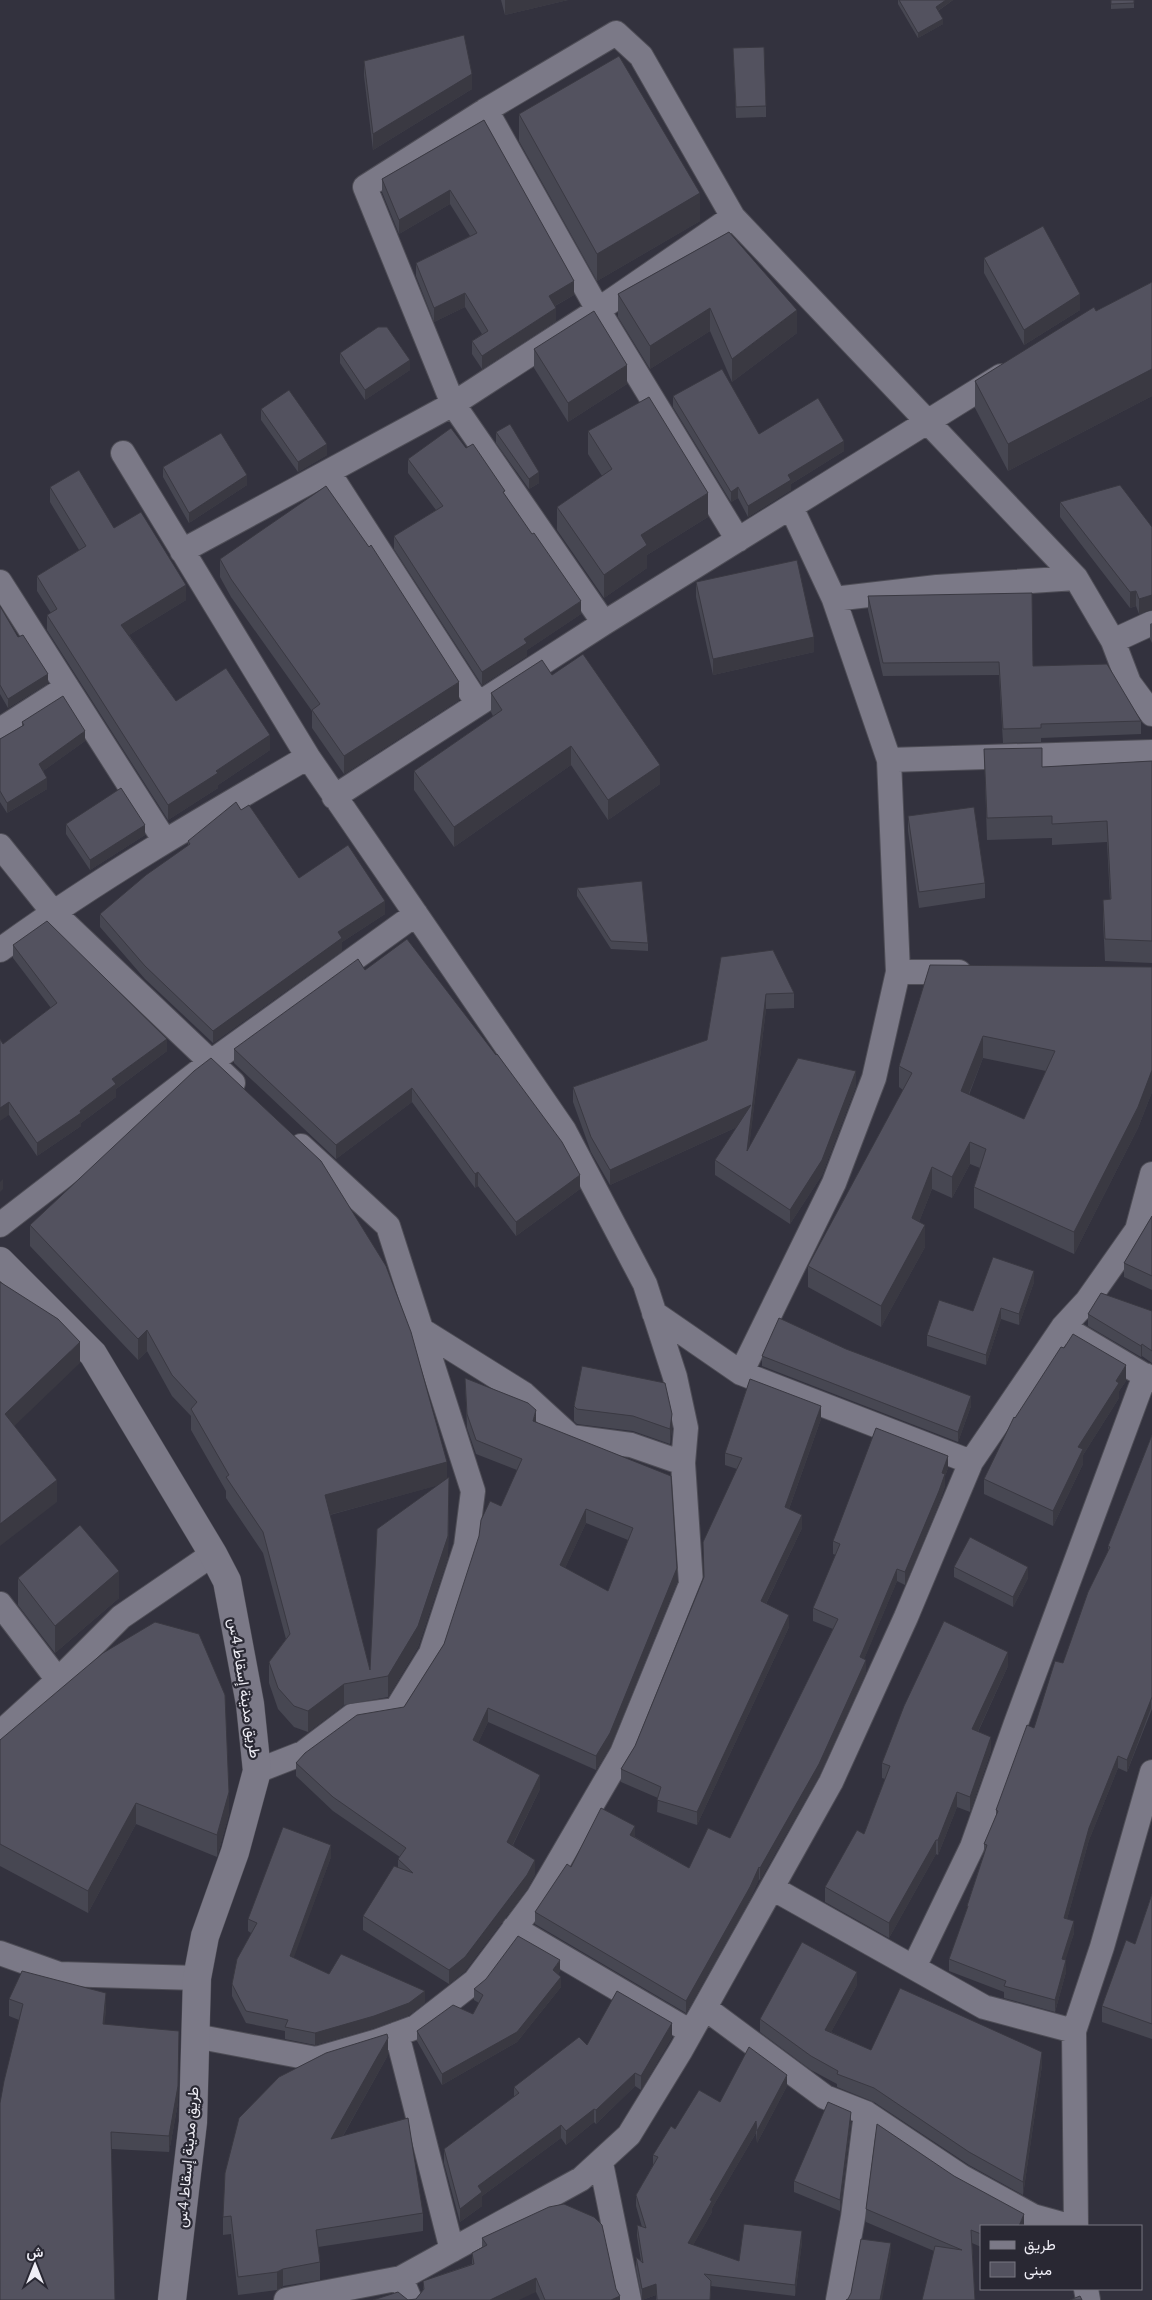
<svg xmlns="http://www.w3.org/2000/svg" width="1152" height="2300" viewBox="0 0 1152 2300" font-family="Arial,Vazirmatn,sans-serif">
<rect width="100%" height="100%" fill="#33323e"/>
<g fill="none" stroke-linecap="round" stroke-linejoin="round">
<defs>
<path id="minor" d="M486 110 598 310 738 540
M123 453 308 757 564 1130 645 1284 675 1377 686 1428 683 1463 691 1584 622 1753 538 1897 475 1981 416 2027 378 2041 316 2059 195 2036
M329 473 478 704
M182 551 453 404 598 310 733 217
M0 582 165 841
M834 599 937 587 1076 578
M604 623 453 404 365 187 486 110 616 33 641 56 733 217 1076 578 1113 641 1129 683 1152 714
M1113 641 1152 623
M0 730 67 687
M889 760 1152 752
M334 797 604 623 1001 376
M0 846 53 912 233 1083
M0 950C98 879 203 818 308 757
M898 972H959
M0 1225 211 1062 416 914
M654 1313 741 1373 971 1462
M1063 1327 1152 1380
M420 1329 524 1394 571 1437 631 1445 683 1463
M741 1373 834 1183 874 1078 898 972 889 760 834 599 791 507
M0 1604 58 1680
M0 1733 58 1680 121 1617 213 1554
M257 1771 303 1753 352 1716 396 1710 431 1653 466 1546 473 1491 388 1226 301 1146
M772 1888 984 2007 1074 2031
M514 1928 691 2032
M0 1953 59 1974 197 1978
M914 1967 972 1847 1016 1723 1145 1375
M705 2008 825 2097 866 2113 962 2177 1033 2216 1069 2226
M397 2034 452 2250
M601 2163 629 2300
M1076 2226 1074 2031 1102 1947 1152 1772
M401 2278 410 2300
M1086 2289 1088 2300
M286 2300 401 2278 581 2179 629 2135 681 2050 831 1782 906 1617 971 1462 1063 1327 1087 1301 1137 1230 1152 1174
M838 2300 853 2217 866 2113"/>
<path id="tertiary" d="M0 1261 93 1354 213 1554 227 1581 250 1704 257 1771 235 1852 205 1936 197 1978 193 2122 172 2300"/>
</defs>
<use href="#minor" stroke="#4e4d56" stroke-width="26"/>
<use href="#tertiary" stroke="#4e4d56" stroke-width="29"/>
<use href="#minor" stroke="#7b7987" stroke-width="24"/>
<use href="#tertiary" stroke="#7b7987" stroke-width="28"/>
</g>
<path fill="#474752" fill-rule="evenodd" d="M501 0H568L505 15Z
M898 0H953L938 11 943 24 918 38 898 4Z
M1111 0H1134V8L1111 9Z
M733 48 766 106V117L736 118Z
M364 61 472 89 373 150 364 76Z
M519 114 700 221 597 281 519 141Z
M484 120 574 295 555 306 556 321 482 369 472 354V341L482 334 465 307 434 322 416 276V263L470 236 450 204 399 234 382 192V179Z
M729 232 797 333 732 382 710 331 650 369 618 317V294Z
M984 258 1080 310 1024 345 984 273Z
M1152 282V396L1008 471 975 408V381L1096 311Z
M534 349 627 384 568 422 534 368Z
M340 353 410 370 365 400 340 363Z
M673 396 759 434 844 451 791 484V490L748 517 738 498 731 502 673 407Z
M261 409 327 455 298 472 261 420Z
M588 431 708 517 647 555V568L604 598 557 530V507L602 476 588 454Z
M496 432 539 483 529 489 496 443Z
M466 448 505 495 581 614 527 650V656L482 685 394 549V536L436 510 408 473V459Z
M163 467 247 485 189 523 163 477Z
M50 487 114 528 186 600 129 635 176 701 270 750 218 785V788L168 820 47 630V615L51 613 37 591V576L79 550 50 502Z
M1060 502 1152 527V610L1139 614 1136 606 1130 608 1060 517Z
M220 559 459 700 344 774 312 728V711L231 597 220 577Z
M696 582 814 652 713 675 696 597Z
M868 596 1033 666 1141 721V734L1041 738V742L1003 743 999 675 883 676 868 610Z
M0 606 18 637 48 683 8 708 0 694Z
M1152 623V643L1150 639V624Z
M552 675 660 784 608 820 571 765 454 847 414 790V771L493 716 491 712V693Z
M22 722 85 741 43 771 47 789 7 813 0 802V739L22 726Z
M984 749 1042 767 1152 761V963L1105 961 1103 921V900H1110L1107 842 1052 845V838L987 840Z
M241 810 299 878 385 914 342 942V951L213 1043 145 979 100 927V914L188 846V841Z
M908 816 985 883V898L919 908 908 831Z
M66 824 145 835 90 870 66 834Z
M577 888 648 943V951L611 949 577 896Z
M13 945 167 1051 116 1089V1097L81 1123V1126L37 1156 9 1115 3 1044 51 1008 13 958Z
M721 957 794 993V1008L766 1009 749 1146 856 1086 822 1175 790 1224 715 1175V1160L737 1127 610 1185 591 1152 573 1102V1087L707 1040Z
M1152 967V1092L1138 1128 1074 1254 974 1208V1187L980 1168 970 1164 952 1198 932 1189 919 1222 925 1247 881 1327 808 1287V1266L903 1090 899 1087V1066ZM983 1058 1046 1071 1024 1119 969 1095Z
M365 970 580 1189 516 1236 478 1186 475 1188 412 1102 336 1159 234 1063V1049Z
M1152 1216V1290L1124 1277V1263Z
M30 1225 447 1478 449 1498 448 1557 418 1647 388 1697 344 1705 308 1732 294 1727 278 1709 269 1683V1662L286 1639 263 1553 226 1498V1491L191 1430V1416L172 1396 147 1351 138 1360 30 1246ZM438 1485 370 1670 330 1515Z
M1034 1282 1019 1325 1001 1319 986 1365 927 1346V1335L973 1311Z
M1152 1311V1363L1142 1356 1141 1357 1088 1326V1314Z
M762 1356 971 1406 958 1442 762 1366Z
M582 1366 672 1429 670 1444 633 1431 577 1424 574 1421V1406Z
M465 1378 536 1423 671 1476 677 1582 610 1747 596 1770 488 1722 478 1743 540 1789 513 1845 535 1874 527 1889 465 1971 449 1984 363 1930V1916L398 1868V1859L400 1857 333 1811 296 1776V1763L404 1707 444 1644 501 1506 517 1470 476 1454 467 1428ZM586 1523 628 1540 608 1591 565 1568Z
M1126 1381 1119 1391V1398L1083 1455V1464L1053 1526 984 1494V1479L1015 1418Z
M821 1419 789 1509 802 1528 766 1604 789 1627 697 1825 657 1812 658 1798 621 1782V1769L635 1746 703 1577 737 1469 725 1465V1453Z
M1152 1435V1709L1127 1772 1118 1768 1089 1840 1067 1919 1074 1933 1065 1960 1066 1972 1055 2012 1004 1998V1992L949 1971V1959L967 1911V1906L984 1853V1844L996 1817V1810L1034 1728 1063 1663 1108 1552V1546Z
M948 1468 945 1476V1486L939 1503 905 1585 897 1581 864 1659 866 1672 819 1776 760 1880 759 1879 750 1899 686 2013 535 1924V1912L571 1867 635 1837 689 1868 730 1838 833 1629 813 1621V1608L836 1555 833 1554V1541Z
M954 1567 1028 1578 1013 1607 954 1577Z
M18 1578 119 1598 55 1653 18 1605Z
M1008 1666 978 1732 991 1751 970 1812 957 1807 938 1855 936 1854 889 1938 825 1902V1887L864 1834 885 1779 882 1778V1763Z
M0 1740 229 1814 217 1857 136 1824 88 1913 0 1866Z
M331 1857 293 1958 329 1974 425 2003 409 2015 374 2028 315 2045 285 2039V2031L246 2023 232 1996V1984L251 1933 248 1931V1919Z
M1152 1894V2039L1102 2022V2006L1135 1944Z
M560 1971 558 1974 561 1987 517 2042 442 2085 417 2041V2031L473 2014 479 2003 474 2000V1989Z
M857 1985 831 2032 871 2050 1042 2065 1023 2195 969 2165 874 2102 837 2087V2084L811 2070 760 2032V2019Z
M9 1999 106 2010 104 2024 179 2047 178 2103 169 2152 112 2149 19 2020 9 2016Z
M672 2037 641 2090 635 2086 596 2124 594 2122 566 2145 561 2138 482 2196V2206L460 2222 444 2163V2149L514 2097V2087L587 2045Z
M388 2055 343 2136 423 2213V2231L318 2247 320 2262V2280L283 2286 277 2290 238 2295 231 2234 223 2235V2217Z
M787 2086 757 2143 756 2133 712 2208V2212L693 2245 739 2261 802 2242 795 2296 711 2286 710 2300H656V2295L642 2300 636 2268V2257L641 2261 637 2236V2225L642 2227 636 2206V2195L653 2165V2155L675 2129 720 2102Z
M851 2122 840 2211 794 2192V2181Z
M866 2209 1024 2226H981V2247L972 2243 975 2300 934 2251 866 2222Z
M482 2238 616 2289 620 2300H540L536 2292 408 2300 416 2299 423 2290V2281L472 2264V2253L482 2247Z"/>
<path fill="#3a3942" d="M505 0H568L505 15Z
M946 0H953L936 12V7Z
M943 19V24L918 38V33Z
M472 74V89L373 150V134Z
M450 190V204L399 234V220Z
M700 193V221L597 281V254Z
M574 281V295L549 309V296Z
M465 293V307L434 322V308Z
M1080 294V310L1024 345V330Z
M556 308V321L482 369V356Z
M710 308V331L650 369V346Z
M797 310V333L732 382V359Z
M410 360V370L365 400V390Z
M627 365V384L568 422V403Z
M1152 369V396L1008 471V444Z
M844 441V451L791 484V490L748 517V506L788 475Z
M327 444V455L298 472V462Z
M539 472V483L529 489V479Z
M247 475V485L189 523V513Z
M738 487V498L731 502V492Z
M708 493V517L647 555V568L604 598V575L641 535Z
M186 585V600L121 640V625Z
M1136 591V606L1130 608V592Z
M1152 595V610L1139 614V599Z
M581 601V614L527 650V656L482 685V672L524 639Z
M814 637V652L713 675V659Z
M48 674V683L8 708V699Z
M459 682V700L344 774V756Z
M85 731V741L39 774V764Z
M270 735V750L218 785V788L168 820V805L216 771Z
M571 746V765L454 847V827Z
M660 765V784L608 820V800Z
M47 778V789L7 813V803Z
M145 825V835L90 870V860Z
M385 901V914L342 942V951L213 1043V1031L338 932Z
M766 994V1009L747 1165V1151L750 1121 610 1185V1170Z
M983 1036V1058L961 1113V1091Z
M167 1039V1051L116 1089V1097L81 1123V1126L37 1156V1143L80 1111 112 1079Z
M1152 1070V1092L1138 1128 1074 1254V1232Z
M856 1071V1086L822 1175 790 1224V1210Z
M412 1088V1102L336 1159V1145Z
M9 1102V1115L0 1121V1108Z
M970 1142V1164L952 1198V1177Z
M932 1167V1189L912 1240V1218Z
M478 1172V1186L475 1188V1174Z
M580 1175V1189L516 1236V1222Z
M3 1179V1189L0 1192V1182Z
M925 1225V1247L881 1327V1306Z
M1034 1271V1282L1019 1325V1314Z
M1001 1308V1319L986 1365V1355Z
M147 1330V1351L138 1360V1339Z
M80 1342V1363L5 1435V1414Z
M1142 1344V1356L1141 1357V1346Z
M1126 1365V1381L1119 1391V1398L1083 1455V1464L1053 1526V1511L1078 1447 1116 1381Z
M971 1396V1406L958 1442V1432Z
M821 1406V1419L785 1520V1507Z
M536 1410V1424L533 1421Z
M672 1414V1429L670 1444V1429Z
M948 1456V1468L945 1476V1486L939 1503 905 1585V1572Z
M447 1462V1483L325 1516V1495Z
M449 1477 448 1557 418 1647 388 1697V1676Z
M57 1480V1502L0 1546V1524Z
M586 1509V1523L560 1579V1565Z
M802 1515V1528L761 1614V1601Z
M1028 1567V1578L1013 1607V1597Z
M677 1568V1582L610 1747 596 1770V1756Z
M897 1569V1581L860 1669V1657Z
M119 1571V1598L55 1653V1626Z
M789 1615V1627L697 1825V1812Z
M1008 1652V1666L972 1744V1729Z
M866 1660V1672L819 1776 760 1880V1868Z
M344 1684V1705L308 1732V1711Z
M1151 1696V1708L1127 1772V1760Z
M488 1708V1722L473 1754V1740Z
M991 1737V1751L970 1812V1797Z
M1118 1756V1768L1089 1840 1064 1930V1918L1089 1828Z
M540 1775V1789L507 1856V1842Z
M229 1792V1814L217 1857V1835Z
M957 1792V1807L938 1855V1840Z
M136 1803V1824L88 1913V1891Z
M635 1826V1838L630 1835Z
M936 1840V1854L889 1938V1923Z
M331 1845V1857L290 1968V1956Z
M535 1860V1874L527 1889 465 1971 449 1984V1970Z
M759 1867V1879L750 1899 686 2013V2001Z
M1074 1921V1933L1062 1971V1959Z
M560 1960V1971L553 1981V1970Z
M1066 1960V1972L1055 2012V2000Z
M857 1972V1985L825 2043V2030Z
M561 1977V1987L517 2042 442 2085V2074Z
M425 1991V2003L409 2015 374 2028 315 2045V2033Z
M106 1993V2010L103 2041V2024Z
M672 2023V2037L641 2090V2076Z
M179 2031 178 2103 169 2152V2136Z
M388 2038V2055L331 2157V2139Z
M1042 2052V2065L1023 2195V2182Z
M635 2073V2086L596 2124V2110Z
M787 2075V2086L757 2143V2131Z
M594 2109V2122L566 2145V2131Z
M851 2112V2122L840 2211V2200Z
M756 2121V2133L712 2208V2212L688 2254V2243L710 2200Z
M561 2125V2138L482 2196V2206L460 2222V2209L478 2186Z
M1024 2214V2226H1019Z
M802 2231V2242L795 2296V2285Z
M891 2243V2253L882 2300H880Z
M283 2269V2286L277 2290V2272Z
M536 2278V2292L519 2300H490Z
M656 2284V2295L642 2300V2289Z
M620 2296V2300H611Z"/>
<path fill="#53525f" stroke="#3a3942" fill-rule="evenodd" d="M899 0H946L936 7 943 19 918 33Z
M1111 0H1134V3L1111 4Z
M464 35 472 74 373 134 364 61Z
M764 47 766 106 736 107 733 48Z
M619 56 700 193 597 254 519 114Z
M484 120 574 281 549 296 556 308 482 356 472 341 488 331 465 293 434 308 416 263 477 233 450 190 399 220 382 179Z
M1043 226 1080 294 1024 330 984 258Z
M729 232 797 310 732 359 710 308 650 346 618 294Z
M1152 282V369L1008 444 975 381 1094 307 1096 311Z
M594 311 627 365 568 403 534 349Z
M378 327H387L410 360 365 390 340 353Z
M722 369 759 434 818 398 844 441 788 475 791 480 748 506 738 487 731 492 673 396Z
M289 390 327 444 298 462 261 409Z
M649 397 708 493 641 535 647 545 604 575 557 507 612 469 588 431Z
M510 424 539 472 529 479 496 432Z
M451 428 466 448 473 444 505 491 503 492 532 534 534 533 581 601 524 639 527 643 482 672 394 536 443 506 408 459Z
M221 433 247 475 189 513 163 467Z
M79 470 114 528 141 512 186 585 121 625 176 701 226 668 270 735 216 771 218 773 168 805 47 615 57 609 37 576 86 546 50 487Z
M1120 485 1152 527V595L1139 599 1136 591 1130 592 1060 502Z
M326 486 369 547 371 545 459 682 344 756 312 710 320 704 231 579 220 559Z
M797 560 814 637 713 659 696 582Z
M1032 593 1033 666 1107 664 1141 721 1041 724V728L1003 729 999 662 883 663 868 596Z
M0 606 18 637 23 635 48 674 8 699 0 685Z
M583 654 660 765 608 800 571 746 454 827 414 771 502 710 491 693 542 660 552 675Z
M63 696 85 731 39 764 47 778 7 803 0 791V739L24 725 22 722Z
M1042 748V767L1152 761V941L1105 939 1103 900 1111 899 1107 821 1052 824V816L987 818 984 749Z
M121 788 145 825 90 860 66 824Z
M236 802 241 810 249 805 299 878 348 845 385 901 338 932 342 938 213 1031 145 966 100 914 146 875 190 844 188 841Z
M974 807 985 883 919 892 908 816Z
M642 881 648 943 611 941 577 888Z
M47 921 167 1039 112 1079 116 1084 80 1111 81 1113 37 1143 9 1102 0 1108V1039L3 1044 57 1003 13 945Z
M407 939 496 1055 497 1054 562 1142 580 1175 516 1222 478 1172 475 1174 412 1088 336 1145 234 1049 358 959 365 970Z
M773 950 794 993 766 994 747 1151 798 1058 856 1071 822 1160 790 1210 715 1160 751 1105 610 1170 591 1137 573 1087 707 1040 721 957Z
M930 965 1152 967V1070L1138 1107 1074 1232 974 1187 986 1149 970 1142 952 1177 932 1167 912 1218 925 1225 881 1306 808 1266 912 1073 899 1066ZM983 1036 1055 1051 1024 1119 961 1091Z
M211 1058 321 1161 386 1266 411 1332 447 1462 325 1495 370 1670 377 1529 449 1477 448 1536 418 1626 388 1676 344 1684 308 1711 294 1706 278 1688 269 1662 290 1634 263 1532 226 1477 229 1475 191 1409 197 1402 172 1375 147 1330 138 1339 30 1225 194 1071Z
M1152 1216V1276L1124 1263Z
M993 1257 1034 1271 1019 1314 1001 1308 986 1355 927 1335 939 1300 973 1311Z
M0 1282 58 1319 80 1342 5 1414 57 1480 0 1524Z
M1101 1293 1152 1311V1351L1142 1344 1141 1346 1088 1314Z
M779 1318 846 1349 971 1396 958 1432 762 1356Z
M1073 1334 1126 1365 1116 1381 1119 1383 1078 1447 1083 1449 1053 1511 984 1479 1014 1417 1015 1418 1061 1347 1064 1348Z
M582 1366 665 1383 672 1414 670 1429 633 1416 577 1409 574 1406Z
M465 1378 528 1403 536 1410 533 1421 671 1476 677 1568 610 1733 596 1756 488 1708 473 1740 540 1775 507 1842 535 1860 527 1875 465 1957 449 1970 363 1916 394 1866 413 1873 398 1859 406 1848 333 1797 296 1763 305 1753 357 1715 404 1707 444 1644 479 1536 481 1520 490 1501 501 1506 522 1459 476 1440 467 1414ZM586 1509 633 1528 608 1591 560 1565Z
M750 1379 821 1406 785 1507 802 1515 761 1601 789 1615 697 1812 657 1800 661 1787 621 1769 635 1746 704 1577 703 1542 742 1458 725 1453Z
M876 1428 948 1456 942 1473 945 1474 939 1491 905 1572 897 1569 860 1657 866 1660 819 1764 760 1868 759 1867 750 1887 686 2001 535 1912 567 1864 571 1867 601 1808 635 1826 630 1835 689 1868 708 1828 730 1838 838 1619 813 1608 840 1544 833 1541Z
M1152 1435V1697L1127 1760 1118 1756 1089 1828 1064 1918 1074 1921 1062 1959 1066 1960 1055 2000 1004 1986 1006 1981 949 1959 968 1906H967L987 1845 984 1844 998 1811 996 1810 1027 1725 1034 1728 1055 1661 1063 1663 1088 1592 1110 1547 1108 1546Z
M80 1525 119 1571 55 1626 18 1578Z
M970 1537 1028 1567 1013 1597 954 1567Z
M944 1621 1008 1652 972 1729 991 1737 970 1797 957 1792 938 1840H936L889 1923 825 1887 857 1830 864 1834 890 1766 882 1763 904 1706Z
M155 1622 199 1634 225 1695 229 1792 217 1835 136 1803 88 1891 0 1844V1740L103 1653Z
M283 1827 331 1845 290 1956 329 1974 341 1954 425 1991 409 2003 374 2016 315 2033 285 2027 288 2020 246 2011 232 1984 237 1959 257 1923 248 1919Z
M1152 1894V2024L1102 2006 1126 1940 1135 1944Z
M518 1936 560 1960 553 1970 561 1977 517 2032 442 2074 417 2031 453 2005 473 2014 483 1995 474 1989 486 1979Z
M802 1942 857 1972 825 2030 871 2050 900 1988 1042 2052 1023 2182 969 2152 874 2088 837 2074 838 2071 811 2056 760 2019Z
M22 1971 106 1993 103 2024 179 2031 178 2086 169 2136 111 2132 115 2300H0V2103L4 2081 23 2004 9 1999Z
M617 1991 672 2023 641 2076 635 2073 596 2110 594 2109 566 2131 561 2125 478 2186 482 2192 460 2209 444 2149 519 2093 514 2087 579 2037 587 2045Z
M387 2034 388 2038 331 2139 408 2118 423 2213 316 2230 320 2262 283 2269 277 2272 238 2277 231 2216 223 2217 225 2173 239 2118 279 2077 326 2053Z
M749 2047 787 2075 757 2131 756 2121 710 2200 712 2201 688 2243 739 2261 744 2224 802 2231 795 2285 704 2274 711 2281 710 2300H657L656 2284 642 2289 636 2257 643 2263 637 2225 646 2228 636 2195 658 2157 653 2155 671 2126 675 2129 699 2090 720 2102Z
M828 2102 851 2112 840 2200 794 2181Z
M877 2124 954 2176 1024 2214 1019 2226H981V2234L971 2230 975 2300H922L935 2246 962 2250 866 2209Z
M564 2204 594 2217 602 2225 616 2289 620 2296 611 2300H545L536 2278 490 2300H373L398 2292 408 2300 416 2299 424 2289 423 2281 474 2264 472 2253 487 2245 482 2238 549 2207Z
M861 2239 891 2243 880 2300H846L848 2299 851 2293Z
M1080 2296 1082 2300H1070Z"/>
<g text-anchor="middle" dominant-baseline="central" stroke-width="4.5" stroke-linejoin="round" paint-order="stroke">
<g font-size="15" fill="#efeef6" stroke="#292833">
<text transform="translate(245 1688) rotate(81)">طريق مدينة إسقاط 4س</text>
<text transform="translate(187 2157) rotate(-85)">طريق مدينة إسقاط 4س</text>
</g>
</g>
<rect x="980" y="2225" width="162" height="65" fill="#292833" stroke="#787781"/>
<rect x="990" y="2241" width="25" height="8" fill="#7b7987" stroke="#787781"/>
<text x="1024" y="2250" font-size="15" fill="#efeef6">طريق</text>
<rect x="990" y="2262" width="25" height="15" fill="#53525f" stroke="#787781"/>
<text x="1024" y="2275" font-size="15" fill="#efeef6">مبنى</text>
<g transform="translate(35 2265)" stroke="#292833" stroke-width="4" paint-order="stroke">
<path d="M0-4L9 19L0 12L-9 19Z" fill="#efeef6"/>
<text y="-8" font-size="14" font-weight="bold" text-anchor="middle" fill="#efeef6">ش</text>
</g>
</svg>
